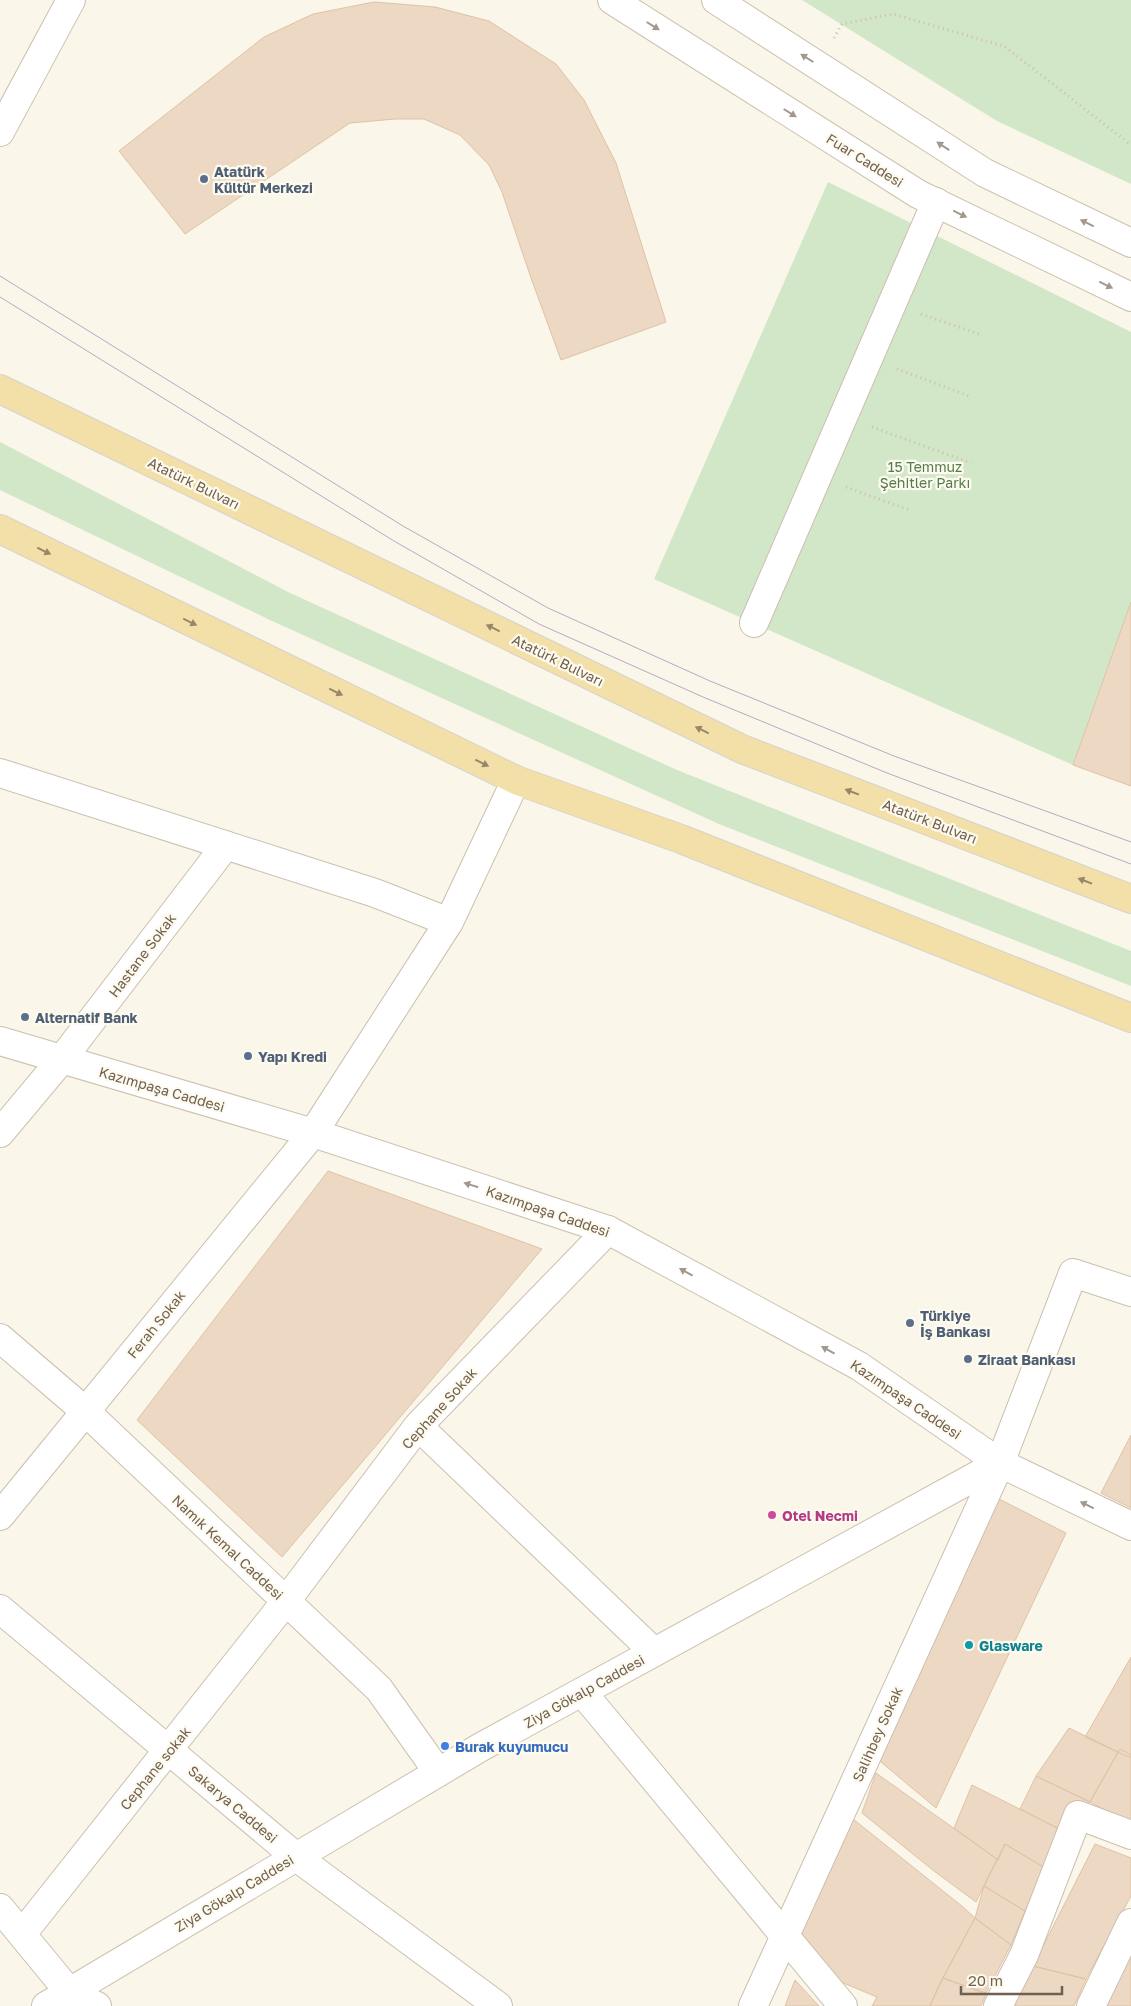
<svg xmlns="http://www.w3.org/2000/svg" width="1131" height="2006" viewBox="0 0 1131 2006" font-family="'Golos Text',sans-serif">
<rect width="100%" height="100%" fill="#faf6e9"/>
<path fill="#d1e7c8" d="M802 0H1131V184L997 121Z
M828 182 1131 332V602L1073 765 654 579Z
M0 442 288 592 677 770 1131 951V986L719 824 270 620 0 490Z"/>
<path fill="#edd9c3" stroke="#dec2a5" d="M374 2 435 7 489 21 556 64 584 100 616 163 666 322 561 360 531 278 502 192 489 165 460 135 424 119H395L350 123 185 234 119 151 264 37 313 14Z
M1131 602V786L1073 765Z
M328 1171 542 1249 282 1557 137 1420Z
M1131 1435V1508L1101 1493Z
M993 1496 1066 1533 936 1808 875 1757Z
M1131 1657V1758L1085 1737Z
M1069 1728 1118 1752 1090 1802 1036 1776Z
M1120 1749 1131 1755V1824L1090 1802Z
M876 1773 997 1859 976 1902 934 1871 862 1813Z
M1036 1776 1090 1802 1069 1834 1020 1809Z
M972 1785 1069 1834 1045 1868 1005 1844 998 1860 954 1828Z
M853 1819 963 1907 975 1918 939 1985 930 2006H872L877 1997 836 1980 799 1931Z
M1005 1844 1045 1868 1025 1911 984 1886Z
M1095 1844 1131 1858V1896L1086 1979 1033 1966Z
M984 1886 1025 1911 1011 1945 975 1918Z
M975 1918 1011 1945 986 1993 943 1978Z
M1131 1923V2006H1091Z
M1033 1966 1086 1979 1074 2006H1014Z
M943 1978 986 1994 981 2006H930Z
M795 1980 819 2006H785Z"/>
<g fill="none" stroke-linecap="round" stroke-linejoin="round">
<defs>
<path id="street" d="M0 132 71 0
M754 623 936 202
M0 773 375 893 449 922 516 780
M0 1133 62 1059 226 845
M0 1338 85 1411 379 1689 438 1772
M418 1426 654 1652
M0 1516 313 1133 449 922
M0 1609 295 1856 498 2006
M582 1692 843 2006
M0 1908 70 1993 97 2006
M22 1934 286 1601 418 1426 608 1230
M753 2006 1000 1463 1073 1273 1131 1292
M998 2006 1024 1955 1078 1815 1131 1835
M1091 2006 1131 1923"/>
<path id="secondary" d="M612 0 918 194 1131 297
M716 0 985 173 1131 243
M0 1041 313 1133 608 1230 859 1366 1000 1463 1131 1526
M46 2006 481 1747 1000 1463"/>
<path id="primary" d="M0 389 742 749 1131 899
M0 529 516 780 681 839 1131 1018"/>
</defs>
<use href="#street" stroke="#ccbfb0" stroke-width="30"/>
<use href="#secondary" stroke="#cec0ae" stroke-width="30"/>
<use href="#primary" stroke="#d8d2ce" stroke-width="30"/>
<path stroke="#d2bda6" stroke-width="3" stroke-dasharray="1 4" stroke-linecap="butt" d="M834 38 842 24 893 14 1004 46 1131 145
M921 314 982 335
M897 369 972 397
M872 427 971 463
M846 487 909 510"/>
<use href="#street" stroke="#fff" stroke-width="28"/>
<use href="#secondary" stroke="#fff" stroke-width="28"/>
<use href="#primary" stroke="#f2e0a8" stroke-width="28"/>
<path stroke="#baa8c3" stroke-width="1" d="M0 276 403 526 548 608 710 681 894 756 1131 842
M0 297 394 541 539 624 703 697 887 773 1131 864"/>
</g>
<defs><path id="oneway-solid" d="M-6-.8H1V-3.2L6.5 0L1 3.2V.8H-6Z" transform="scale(1.25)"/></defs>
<g fill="#a3988d">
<use href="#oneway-solid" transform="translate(653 26) rotate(32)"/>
<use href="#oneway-solid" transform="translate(807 58) rotate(-148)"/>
<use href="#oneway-solid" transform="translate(790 113) rotate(32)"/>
<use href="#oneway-solid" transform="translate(943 146) rotate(-147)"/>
<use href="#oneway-solid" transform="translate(960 214) rotate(26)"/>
<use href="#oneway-solid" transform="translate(1087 223) rotate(-154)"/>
<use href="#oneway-solid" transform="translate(1106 285) rotate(26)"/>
<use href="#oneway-solid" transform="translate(471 1185) rotate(-162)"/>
<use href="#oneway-solid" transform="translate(686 1272) rotate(-151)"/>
<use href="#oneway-solid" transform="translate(828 1350) rotate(-151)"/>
<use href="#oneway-solid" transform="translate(1087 1505) rotate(-154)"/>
</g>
<g fill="#98866a">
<use href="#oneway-solid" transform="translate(44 551) rotate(26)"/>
<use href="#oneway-solid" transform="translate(190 622) rotate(26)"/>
<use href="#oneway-solid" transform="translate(493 628) rotate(-154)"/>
<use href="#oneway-solid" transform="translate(336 692) rotate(26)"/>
<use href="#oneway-solid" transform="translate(702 730) rotate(-154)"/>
<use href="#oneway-solid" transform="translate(482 763) rotate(26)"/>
<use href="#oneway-solid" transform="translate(852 792) rotate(-159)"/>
<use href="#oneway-solid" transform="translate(1085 881) rotate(-159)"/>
</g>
<g fill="#5c6f8a" stroke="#fdfaef" stroke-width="2">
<circle cx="204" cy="179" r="5"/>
<circle cx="25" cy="1017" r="5"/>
<circle cx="248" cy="1056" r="5"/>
<circle cx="910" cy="1323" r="5"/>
<circle cx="968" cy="1359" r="5"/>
</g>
<circle fill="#d1479c" stroke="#fdfaef" stroke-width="2" cx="772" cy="1515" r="5"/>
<circle fill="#0f9aa8" stroke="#fdfaef" stroke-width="2" cx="969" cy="1645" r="5"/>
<circle fill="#3f7fe0" stroke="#fdfaef" stroke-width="2" cx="445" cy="1746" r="5"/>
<g text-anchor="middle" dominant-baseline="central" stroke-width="4.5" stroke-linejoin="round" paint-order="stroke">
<g font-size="14" fill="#72604f" stroke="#fdfaef">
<text transform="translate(865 160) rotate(32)">Fuar Caddesi</text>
<text transform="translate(194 483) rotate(26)">Atatürk Bulvarı</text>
<text transform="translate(558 660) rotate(26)">Atatürk Bulvarı</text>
<text transform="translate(930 821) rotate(21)">Atatürk Bulvarı</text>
<text transform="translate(142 955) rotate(-53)">Hastane Sokak</text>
<text transform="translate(162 1089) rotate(16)">Kazımpaşa Caddesi</text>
<text transform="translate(548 1211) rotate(19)">Kazımpaşa Caddesi</text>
<text transform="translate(156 1324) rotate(-51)">Ferah Sokak</text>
<text transform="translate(906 1399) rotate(34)">Kazımpaşa Caddesi</text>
<text transform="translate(439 1408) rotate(-48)">Cephane Sokak</text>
<text transform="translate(228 1547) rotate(43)">Namık Kemal Caddesi</text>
<text transform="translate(584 1691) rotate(-29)">Ziya Gökalp Caddesi</text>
<text transform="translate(877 1734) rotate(-66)">Salihbey Sokak</text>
<text transform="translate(155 1768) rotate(-51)">Cephane sokak</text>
<text transform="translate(233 1804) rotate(40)">Sakarya Caddesi</text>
<text transform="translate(234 1893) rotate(-31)">Ziya Gökalp Caddesi</text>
</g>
<g font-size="14" font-weight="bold" fill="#4e5e75" stroke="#fdfaef" text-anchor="start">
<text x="214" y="171">Atatürk<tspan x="214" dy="16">Kültür Merkezi</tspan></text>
<text x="35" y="1017">Alternatif Bank</text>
<text x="258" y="1056">Yapı Kredi</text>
<text x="920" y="1315">Türkiye<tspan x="920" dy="16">İş Bankası</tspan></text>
<text x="978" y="1359">Ziraat Bankası</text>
</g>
<g font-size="14" fill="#547c4b" stroke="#fdfaef">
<text x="925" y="466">15 Temmuz<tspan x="925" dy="16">Şehitler Parkı</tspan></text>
</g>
<g font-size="14" font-weight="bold" fill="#b23c85" stroke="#fdfaef" text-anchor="start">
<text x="782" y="1515">Otel Necmi</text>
</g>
<g font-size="14" font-weight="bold" fill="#0d838f" stroke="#fdfaef" text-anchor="start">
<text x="979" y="1645">Glasware</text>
</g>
<g font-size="14" font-weight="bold" fill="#366cbe" stroke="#fdfaef" text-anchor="start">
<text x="455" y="1746">Burak kuyumucu</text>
</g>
</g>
<path d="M961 1986v8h101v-8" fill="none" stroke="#72604f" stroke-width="2.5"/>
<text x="968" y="1986" font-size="15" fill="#72604f" stroke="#fdfaef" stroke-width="4" paint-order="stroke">20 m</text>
</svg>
